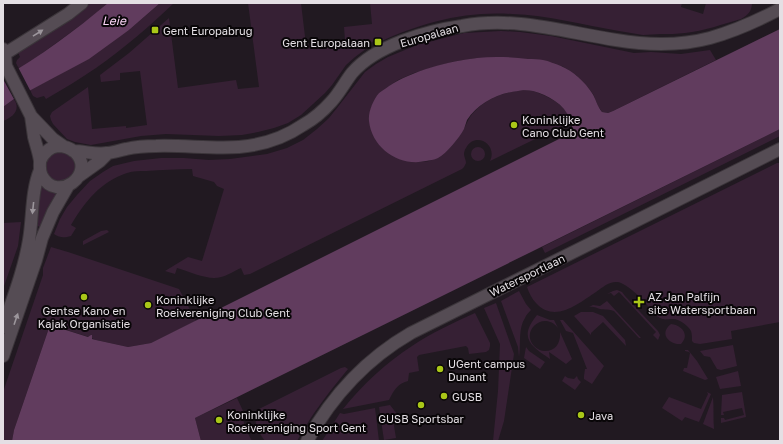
<svg xmlns="http://www.w3.org/2000/svg" width="783" height="444" viewBox="0 0 783 444" font-family="'Golos Text',sans-serif">
<rect width="100%" height="100%" fill="#211921"/>
<path fill="#362034" d="M91 3H108L92 17 26 65 19 69 16 63 17 60 20 57 18 52 55 29Z
M160 3H174C150 26 124 48 96 68 80 79 63 89 46 99L44 96 37 98 33 96 30 90 57 76 129 30Z
M248 3H301L306 45 345 40 344 27 372 24 370 3H682L681 7 703 14 706 3H752C752 11 748 15 741 19 723 24 704 31 685 33 677 34 669 34 661 34 655 34 649 35 643 35 635 34 627 32 619 31 583 25 548 15 512 14 463 11 421 23 377 43L376 40 370 43 367 48 355 57 346 65 332 85 325 93 301 115 288 123 274 128 258 132 242 135 219 136 166 134 141 136 91 145 75 142 67 139 53 124 51 120 50 116 52 112 88 87 92 129 126 126V128L147 125 140 71 120 73V80L101 82 100 75 129 53 169 18 178 88 236 80 238 89 259 87Z
M501 31 520 32 551 36 634 53 651 52 681 54 710 50 716 60 613 111 608 113 602 112 598 106 593 94 585 84 576 75 562 66 477 58 452 62 414 73 398 80 379 93 374 101 370 111 414 162C420 162 427 162 432 160 436 158 460 134 463 130 467 124 468 118 474 112 484 101 497 95 511 92 521 90 531 89 541 94 555 100 565 106 572 121L490 161C498 144 475 131 466 148 465 149 464 152 464 154 464 157 466 160 466 163L464 167 462 169 250 274 244 275 241 268C232 272 224 278 214 278 204 278 187 271 177 268L175 274 165 271 188 257 202 261 224 189 217 186 214 182 193 176 192 169C177 169 161 170 146 171 140 171 133 171 127 173 101 181 84 203 71 225L76 228 71 236C64 238 60 238 54 234L60 219 67 207 77 195 90 181 103 172 113 166 134 161 161 158H184L209 160 230 159 267 154 287 148 303 140 317 129 329 118 337 108 365 72 376 64 388 57 417 45 464 33Z
M14 99C21 110 13 117 3 121V107Z
M780 129V136L545 253 542 247Z
M471 154a7 7 0 1 1 14 0a7 7 0 1 1-14 0Z
M56 151C72 153 74 155 76 171L70 180 53 182 46 174 45 163 47 158Z
M777 163H780V322L731 331 732 339 700 344 694 343 692 341C692 338 692 334 691 331 689 326 678 318 672 319 665 319 664 321 657 316 648 306 631 285 618 282 609 281 603 287 596 292 579 303 555 324 536 303 532 299 529 293 527 287Z
M43 185 59 193 41 227 37 226V223L41 188V186Z
M21 222 18 246 3 289V223Z
M107 230 109 232 83 245V241L101 231Z
M51 247 68 252 179 289 196 321 151 343 128 347 96 340 89 337 50 325 14 430 12 441H3V392L43 275V268Z
M617 290 622 292 625 296 658 331 660 335 658 340 653 335 656 332 619 292 614 296 611 293 607 294 613 291Z
M519 291 526 304 531 310C529 312 526 315 525 318 518 328 521 345 519 357L518 347 501 301Z
M607 301 641 338H639L614 311C610 309 604 310 600 309 596 308 594 306 589 307L593 305 600 306Z
M496 303 514 354 504 421 498 441H493L498 391 500 344 484 308Z
M581 312H593L603 316 625 340 626 346 603 322 591 333V335L574 316Z
M475 313 490 343V346L489 350 486 352 469 354 468 348 466 346 419 355 417 357 419 371 409 373 408 381C397 384 394 390 389 400L343 409C363 384 386 363 412 346 431 333 453 323 475 313Z
M537 315 550 320H554L558 328C544 310 520 331 534 346 537 349 541 351 545 351 556 351 561 342 560 332L572 359 566 364 549 352 550 359C531 346 518 338 537 315Z
M560 320H563L604 366 592 384 584 379V376L585 369H587L573 333 566 331Z
M671 324C682 325 690 335 681 344 670 345 658 334 671 324Z
M733 345 737 366 721 370 717 369 710 357 704 356 700 351Z
M526 347 529 351 545 362 540 369 524 358Z
M685 350H688L697 361 708 379 705 380 683 371 684 368H687L690 353 689 352 685 351Z
M345 367 348 369C329 392 311 415 297 441H265C258 432 251 418 259 409L341 368Z
M738 371 741 386 720 389 716 377Z
M565 376 568 378 574 379 577 376 578 379 581 382 575 390 562 381Z
M707 392 711 394 699 422 685 417 682 421 662 408 669 397 701 409 708 394Z
M742 392 746 417 721 423V418H724L725 420 744 415 742 408 723 412 724 415H721L722 395Z
M713 397C714 408 713 418 714 429L703 424Z
M237 398 244 413C241 422 248 433 252 441H201L195 418Z
M390 405 397 414 405 415 395 416 393 420 396 438 384 440 379 407Z
M375 408 379 441H322L340 413 344 414Z"/>
<path fill="#613c5e" d="M108 3H160L129 30 89 59 14 99 3 107V78C39 57 76 30 108 3Z
M780 29V129L195 418 201 441H12L14 430 50 325 88 337 91 335H92V339L96 340 128 347 151 343 561 138C565 136 568 134 571 130 573 126 572 123 570 119 564 104 548 95 533 91 528 90 522 90 518 91 498 93 478 103 467 120 466 123 465 126 464 129 459 138 447 153 438 158 434 160 430 160 426 161 400 167 372 149 369 121 368 112 373 100 379 93 382 91 386 88 389 86 412 71 449 61 477 58 494 56 512 57 528 59 533 59 539 59 543 60 549 61 555 64 561 66 573 71 585 82 592 93 596 99 597 106 602 112L608 113 613 111Z"/>
<path fill="#211921" d="M18 67 31 92 15 101 3 79V76Z"/>
<g fill="none" stroke-linecap="round" stroke-linejoin="round">
<defs>
<path id="secondary" d="M3 49 5 54 6 66 31 116 53 139 63 146
M3 55 68 14 82 3
M31 116C32 123 33 130 34 137 36 145 39 153 40 161 40 167 39 171 42 176 57 204 97 174 75 152 70 148 64 146 58 146 49 147 43 154 40 161
M73 151C85 151 96 155 107 153 113 153 120 150 126 149 135 147 146 146 156 146 184 145 212 149 239 147 262 145 284 138 303 125 314 119 324 110 332 101 340 92 345 82 352 73 376 45 427 31 462 26 515 16 564 32 616 40 646 45 680 46 710 38 735 31 757 21 780 9
M79 176 100 161 108 153
M3 327C13 298 24 270 29 240 33 217 31 192 40 170
M3 356 36 260 42 238 53 212 68 186
M307 441C332 396 366 359 411 333L780 149"/>
</defs>
<use href="#secondary" stroke="#3b353a" stroke-width="14"/>
<use href="#secondary" stroke="#554c54" stroke-width="12"/>
</g>
<defs><path id="oneway-solid" d="M-6-.8H1V-3.2L6.5 0L1 3.2V.8H-6Z"/></defs>
<g fill="#9c969c">
<use href="#oneway-solid" transform="translate(38 33) rotate(-32)"/>
<use href="#oneway-solid" transform="translate(33 208) rotate(96)"/>
<use href="#oneway-solid" transform="translate(16 319) rotate(-71)"/>
</g>
<g fill="#aac718" stroke="#090608" stroke-width="1.5">
<rect x="151" y="26" width="8" height="8" rx="2"/>
<rect x="374" y="38" width="8" height="8" rx="2"/>
<circle cx="514" cy="125" r="4"/>
<circle cx="84" cy="297" r="4"/>
<path d="M637 296h4v4h4v4h-4v4h-4v-4h-4v-4h4z"/>
<circle cx="148" cy="305" r="4"/>
<circle cx="440" cy="369" r="4"/>
<circle cx="444" cy="396" r="4"/>
<circle cx="421" cy="405" r="4"/>
<circle cx="581" cy="415" r="4"/>
<circle cx="219" cy="420" r="4"/>
</g>
<g text-anchor="middle" dominant-baseline="central" stroke-width="4" stroke-linejoin="round" paint-order="stroke">
<g font-size="11" fill="#e4dfe4" stroke="#090608" text-anchor="start">
<text x="163" y="30">Gent Europabrug</text>
<text x="370" y="42" text-anchor="end">Gent Europalaan</text>
<text x="522" y="119">Koninklijke<tspan x="522" dy="13">Cano Club Gent</tspan></text>
<text x="648" y="296">AZ Jan Palfijn<tspan x="648" dy="13">site Watersportbaan</tspan></text>
<text x="156" y="299">Koninklijke<tspan x="156" dy="13">Roeivereniging Club Gent</tspan></text>
<text x="84" y="310" text-anchor="middle">Gentse Kano en<tspan x="84" dy="13">Kajak Organisatie</tspan></text>
<text x="448" y="363">UGent campus<tspan x="448" dy="13">Dunant</tspan></text>
<text x="452" y="396">GUSB</text>
<text x="227" y="414">Koninklijke<tspan x="227" dy="13">Roeivereniging Sport Gent</tspan></text>
<text x="589" y="415">Java</text>
<text x="421" y="418" text-anchor="middle">GUSB Sportsbar</text>
</g>
<g font-size="11" fill="#e4dfe4" stroke="#090608">
<text transform="translate(429 35) rotate(-16)">Europalaan</text>
<text transform="translate(527 275) rotate(-26)">Watersportlaan</text>
</g>
<g font-size="12" font-style="italic" fill="#fad4f6" stroke="#090608">
<text x="114" y="20">Leie</text>
</g>
</g>
<rect width="783" height="444" fill="none" stroke="#e4dfe4" stroke-width="8"/>
</svg>
